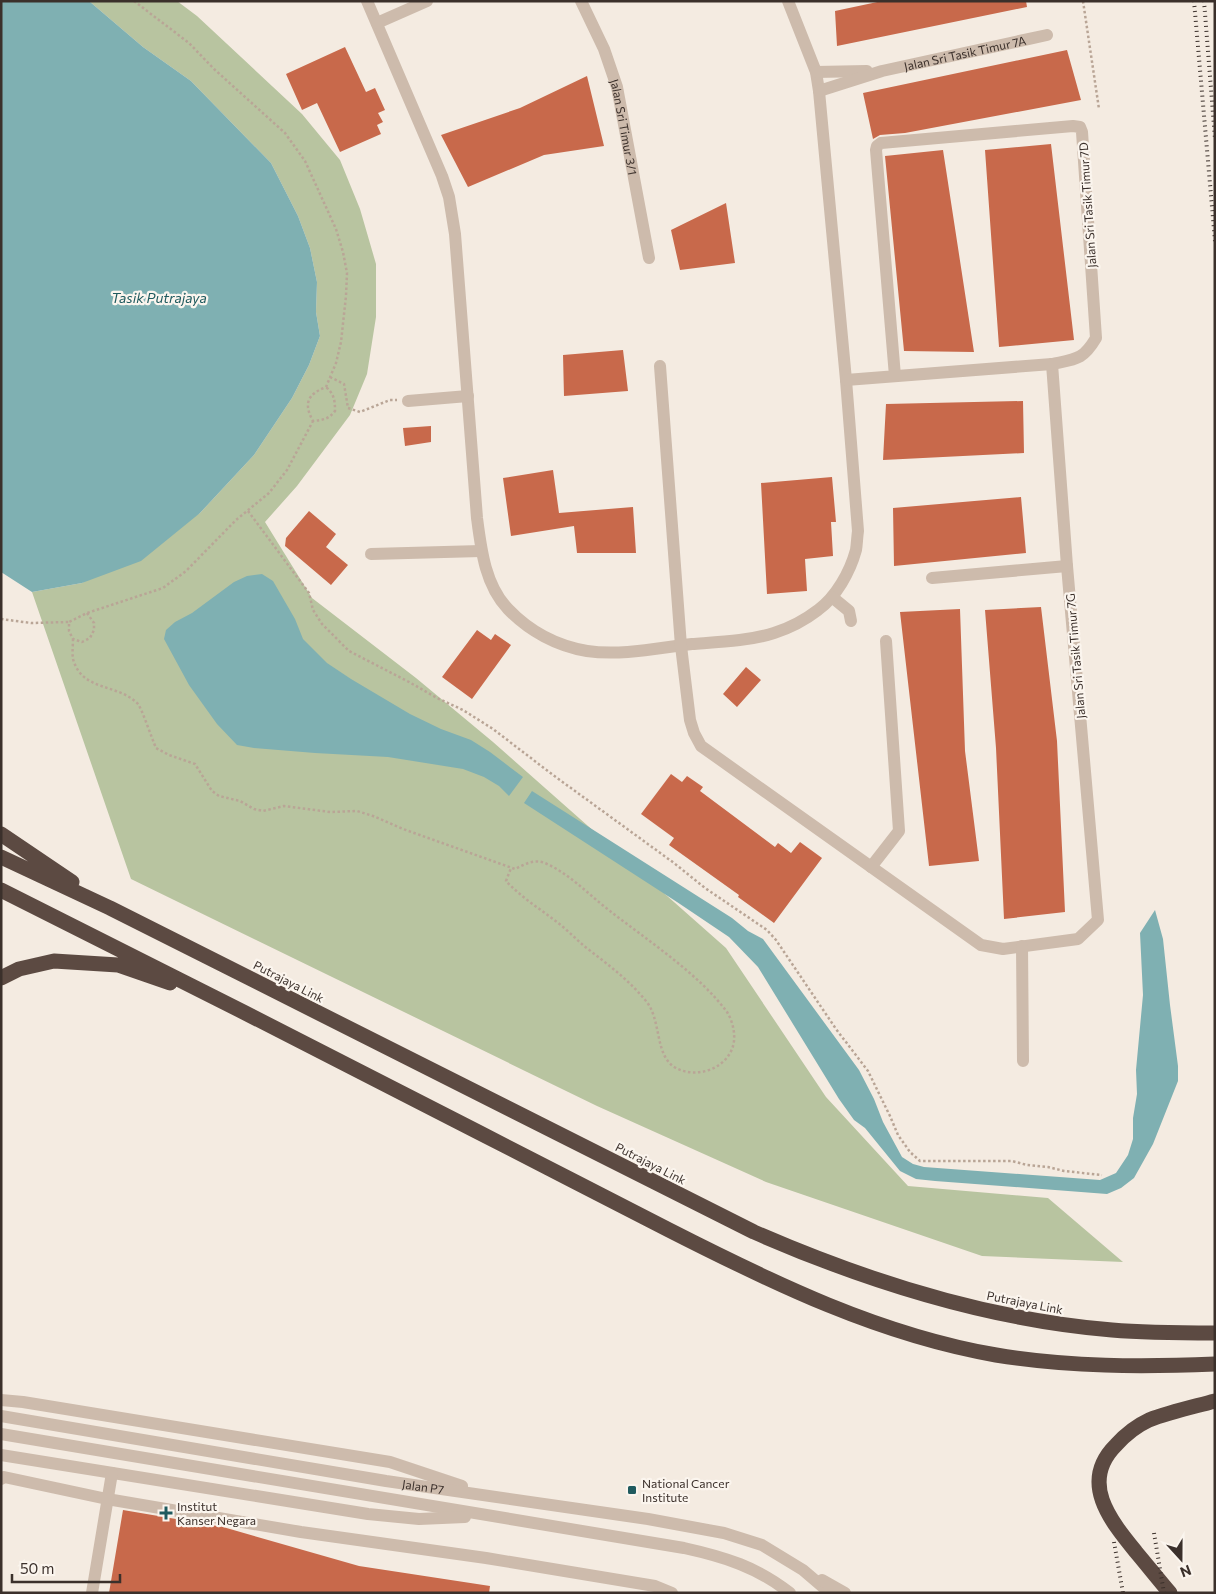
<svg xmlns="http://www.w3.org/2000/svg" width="1216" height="1594" viewBox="0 0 1216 1594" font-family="Commissioner,sans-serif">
<rect width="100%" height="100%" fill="#f4ebe1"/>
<path fill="#b8c4a0" d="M89 1H177L197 16 302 114 340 160 360 209 376 264V317L367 374 350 415 297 486 265 522 312 598 416 678 493 742 726 948 826 1097 908 1186 1048 1198 1123 1262 982 1256 766 1182 597 1106 131 879 32 592 82 583 200 513 254 455 292 398 309 365 320 336 316 312 317 282 310 248 298 216 271 163 191 81 143 47Z"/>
<path fill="#7fb0b2" d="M1 1H89L143 47 191 81 271 163 298 216 310 248 317 282 316 312 320 336 309 365 292 398 254 455 200 513 141 561 82 583 32 592 1 572Z
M262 574 273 581 295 619 303 639 327 663 351 679 410 714 441 729 471 740 490 752 523 777 509 796 499 786 484 777 463 769 388 757 315 753 254 748 237 745 217 724 189 685 164 639 166 630 175 622 192 613 234 582 247 576Z
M532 791 732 918 748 931 763 939 859 1070 874 1099 883 1122 902 1157 913 1164 924 1167 1100 1180 1116 1173 1128 1155 1133 1139V1118L1137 1094 1136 1070 1143 995 1140 933 1155 910 1163 939 1170 1005 1178 1066V1081L1153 1144 1134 1178 1121 1188 1107 1194 935 1181 916 1179 900 1171 865 1128 854 1120 839 1099 758 967 729 937 677 902 524 803Z"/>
<path fill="#c8694b" d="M882 1H1026L1027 7 837 46 835 11Z
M345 47 366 92 375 88 385 110 378 113 383 122 377 125 381 134 340 152 317 103 302 110 286 74Z
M1067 50 1081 100 905 133 880 135 873 139 863 93Z
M587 76 604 146 544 155 468 187 441 135 520 108Z
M1051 144 1074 340 999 347 985 150Z
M943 150 974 352 904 351 885 156Z
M726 203 735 263 680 270 671 230Z
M623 350 628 391 564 396 563 355Z
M1023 401 1024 453 883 460 886 404Z
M431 426V442L405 446 403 428Z
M553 470 559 513 633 507 636 553H577L574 526 511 536 503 478Z
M832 477 836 522H831L833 556 805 559 807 591 767 594 761 483Z
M1021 497 1026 553 894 566 893 508Z
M309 511 336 534 326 547 348 565 331 585 285 546 286 538Z
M1041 607 1057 741 1065 912 1004 919 996 748 985 610Z
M960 609 965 751 979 861 929 866 900 612Z
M477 630 491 640 495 634 511 645 472 699 442 677Z
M746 667 761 680 737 707 723 694Z
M671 774 682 782 687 776 703 787 700 791 775 847 778 843 791 853 800 842 822 858 774 923 738 897 739 895 669 845 674 838 641 814Z
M123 1510 223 1527 359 1566 490 1586 489 1593H109Z"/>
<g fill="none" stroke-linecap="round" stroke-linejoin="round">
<path stroke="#b9a596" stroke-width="2.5" stroke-dasharray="2.5 2.5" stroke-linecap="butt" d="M134 1 189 43 214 69 285 133 305 161 336 229 343 252 347 273 346 296 341 342 336 363 326 387C308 394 303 403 313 421 323 420 329 419 335 411 335 400 334 394 326 387
M1083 1 1099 109
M330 377 344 384 348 408 360 412 390 400H397
M248 511 309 593 313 610 322 624 349 651 409 682 437 698 463 710 493 729 553 775 674 863 705 888 767 930 776 940 836 1029 868 1071 890 1116 898 1135 910 1152 920 1161H1012L1027 1165 1048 1167 1064 1171 1102 1175
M87 613 94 623V630L90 638 82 642 73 639 69 631V622L87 613 163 588 186 571 236 520 269 493 287 470 313 421
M1 619 31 623 69 622
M73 639C73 645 72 653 73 659 82 692 118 683 138 704 142 709 152 739 156 748L169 755 195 764 212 791 219 796 240 801 254 809 263 811 284 806 330 812 357 811 373 816 403 829 515 869C525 864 535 858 547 864 571 875 589 895 610 911 648 941 698 973 727 1012 732 1020 735 1031 734 1041 731 1067 698 1080 676 1068 654 1056 662 1020 646 1001 628 979 606 963 584 946 574 937 564 927 553 919 537 907 520 896 506 881L511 868"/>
<g stroke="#cdbbac" stroke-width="12">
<path d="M367 1 442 176 449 197 455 234 477 518C481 549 485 585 508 609 529 631 557 646 587 651 621 656 658 648 692 644 719 642 749 641 774 633 790 628 805 620 818 610 836 597 850 572 856 550 857 544 857 538 858 531L846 380 819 91 816 72 788 1"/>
<path id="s1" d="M581 1 604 49 617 87 649 258"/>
<path d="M377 23 427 1"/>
<path d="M816 72 867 71"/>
<path id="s2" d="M819 91 882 71 1047 35"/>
<path d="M660 366 681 646 690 720 694 733 701 746 981 945 1003 949 1078 939 1098 920 1067 566 1052 364"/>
<path d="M846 380 1052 364C1076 359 1083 360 1096 338L1082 132 1080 127 1073 126 881 143 877 146 876 150 895 376"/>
<path d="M408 401 468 396"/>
<path d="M371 554 481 551"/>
<path d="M932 578 1067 566"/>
<path d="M832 597 849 611 851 621"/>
<path d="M871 867 899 831 886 641"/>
<path d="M1022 946 1023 1061"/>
<path d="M1 1400 23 1402 390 1462 462 1486"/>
<path id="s3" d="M1 1416 386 1481 648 1519 724 1533 762 1545 803 1570 830 1593"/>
<path d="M1 1434 684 1548C725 1557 757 1567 790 1593"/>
<path d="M1 1455 368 1514 419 1519 465 1517"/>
<path d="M1 1479 4 1477 107 1499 301 1532 486 1558 655 1586 672 1593"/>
<path d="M822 1580 845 1593"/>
<path d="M92 1593 112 1473"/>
</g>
<path stroke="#5c4a42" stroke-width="15" d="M1 834 72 882
M1 857 110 908 754 1232C866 1281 990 1320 1112 1330 1146 1333 1181 1333 1215 1333
M1 890C161 970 321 1051 480 1133 543 1165 606 1198 669 1230 773 1283 880 1335 996 1355 1068 1367 1142 1367 1215 1364
M1 978 19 969 54 961 118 965 170 983
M1170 1593C1158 1579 1147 1565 1136 1552 1110 1520 1079 1482 1116 1445 1125 1435 1136 1426 1149 1420 1170 1412 1193 1407 1215 1401"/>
<path stroke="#3b302b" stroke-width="4" stroke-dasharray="1 4" stroke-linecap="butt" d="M1194 1 1215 241
M1204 1 1215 139
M1154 1533 1164 1593
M1114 1542 1123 1593"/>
</g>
<g fill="#1f5a5e" stroke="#fbf5ee" stroke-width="2">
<rect x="627" y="1485" width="10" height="10" rx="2.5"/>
<path d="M163.5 1505.5h5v5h5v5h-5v5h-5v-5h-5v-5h5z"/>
</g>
<g text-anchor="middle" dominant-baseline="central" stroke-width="4.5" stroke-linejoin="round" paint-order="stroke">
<g font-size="12" fill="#3b302b" stroke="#fbf5ee">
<text stroke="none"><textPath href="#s2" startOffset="151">Jalan Sri Tasik Timur 7A</textPath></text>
<text stroke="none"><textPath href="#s1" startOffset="134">Jalan Sri Timur 3/1</textPath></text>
<text transform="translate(1087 205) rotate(-94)">Jalan Sri Tasik Timur 7D</text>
<text transform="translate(1075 656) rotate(-95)">Jalan Sri Tasik Timur 7G</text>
<text transform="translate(289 981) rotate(27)">Putrajaya Link</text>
<text transform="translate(651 1163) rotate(27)">Putrajaya Link</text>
<text transform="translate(1025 1302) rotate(11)">Putrajaya Link</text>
<text stroke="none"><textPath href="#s3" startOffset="428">Jalan P7</textPath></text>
</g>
<g font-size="12" fill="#3b302b" stroke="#fbf5ee" text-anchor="start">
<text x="642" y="1483">National Cancer<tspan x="642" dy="14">Institute</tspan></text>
<text x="177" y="1506">Institut<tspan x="177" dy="14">Kanser Negara</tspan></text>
</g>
<g font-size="14" font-style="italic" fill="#1f5a5e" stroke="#fbf5ee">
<text x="159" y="297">Tasik Putrajaya</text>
</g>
</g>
<rect width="1216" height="1594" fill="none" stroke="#3b302b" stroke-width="5"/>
<g transform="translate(1181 1559) rotate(159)" stroke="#fbf5ee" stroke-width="4" paint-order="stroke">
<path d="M0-4L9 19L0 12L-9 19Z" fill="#3b302b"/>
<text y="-8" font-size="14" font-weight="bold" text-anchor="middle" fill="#3b302b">N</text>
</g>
<path d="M12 1574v8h108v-8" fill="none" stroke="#3b302b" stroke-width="2.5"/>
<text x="20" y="1574" font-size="15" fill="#3b302b" stroke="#fbf5ee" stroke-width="4" paint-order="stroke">50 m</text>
</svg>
